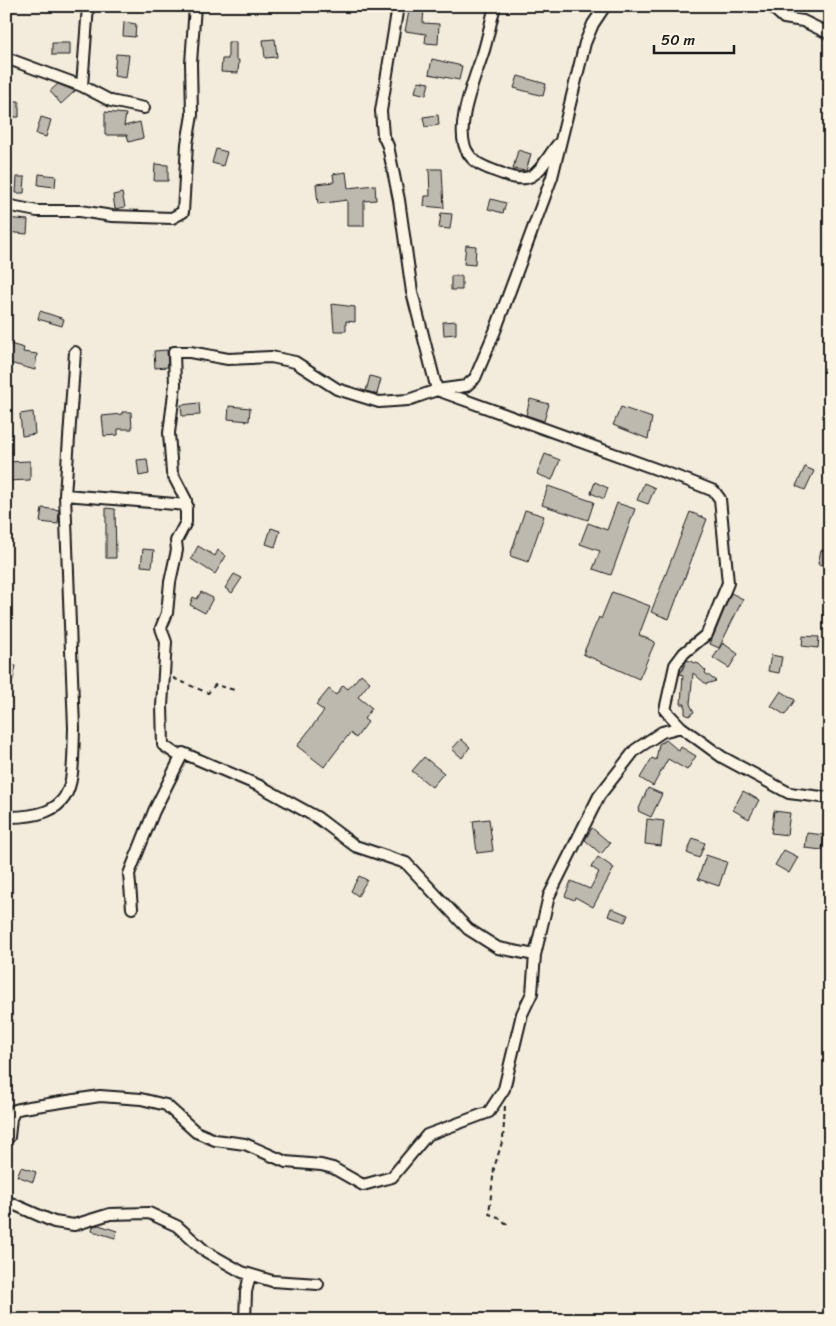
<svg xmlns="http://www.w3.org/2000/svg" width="836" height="1326" viewBox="0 0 836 1326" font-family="Sriracha,sans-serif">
<rect width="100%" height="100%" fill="#f3ecdd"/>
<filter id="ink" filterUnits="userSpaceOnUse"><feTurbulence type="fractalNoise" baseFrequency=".02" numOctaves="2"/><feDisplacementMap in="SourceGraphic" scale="10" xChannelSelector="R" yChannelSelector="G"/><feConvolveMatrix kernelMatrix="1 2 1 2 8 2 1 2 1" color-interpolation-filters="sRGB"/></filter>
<g filter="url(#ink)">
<path fill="#beb9ae" stroke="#1c1c1c" d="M410 6 424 7 423 23 439 24 438 44 425 43 426 34 405 31Z
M124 22 136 24 135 37 123 36Z
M275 39 277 57 265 58 263 40Z
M228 42H236V60H239L238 73 221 72 222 59H228Z
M52 43H70V55H52Z
M116 54 129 55 126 78 114 76Z
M432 59 462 66 459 80 429 74Z
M518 76 546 84 543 96 514 88Z
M418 81 429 83 426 95 415 92Z
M58 84 75 91 61 104 50 91Z
M8 101H19V117H8Z
M105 112 126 114 124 126 140 122 143 138 129 142 127 135H105Z
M438 115 439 125 425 127 423 117Z
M41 117 51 120 46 137 36 134Z
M216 149 227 152 223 166 212 163Z
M518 150 531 154 526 171 513 169Z
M155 164 168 165V181H154Z
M429 169H442L444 208 424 206 425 196H430Z
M346 172 348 188 375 185 376 200 364 201V226H347V200L318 204 316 184 334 182 333 174Z
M39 174 56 176 55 187 38 185Z
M17 177H25L24 193H16Z
M122 193 125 207 115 209 113 195Z
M491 199 506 203 503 213 488 209Z
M441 213 452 214 450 229 439 228Z
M6 218 28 220 27 234 6 232Z
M466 245 476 246 475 265 464 264Z
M451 276H462V290H451Z
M332 304 355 307V322L346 321V331H334Z
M40 311 64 319 62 326 38 319Z
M456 321V334L444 335 443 322Z
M10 344 24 348 23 352 37 354 35 370 6 362Z
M167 350 168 367 155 368 154 351Z
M370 376 381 379 377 394 366 391Z
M530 399 549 404 544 421 526 415Z
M199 403 200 415 182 416 181 405Z
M229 406 250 408 249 421 228 419Z
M621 407 652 418 648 439 613 425Z
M33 412 35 434 22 436 20 414Z
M122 412H131L132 429H118V435L104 436 102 416 122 414Z
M545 454 560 460 552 480 537 474Z
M147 459 149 474 139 476 137 460Z
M30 461V480L6 481V462Z
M805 467 814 471 805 490 796 486Z
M595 482 608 488 604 499 591 493Z
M644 483 655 488 648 504 637 500Z
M548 486 594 502 588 520 542 505Z
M617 503 635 509 611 575 593 569 600 551 580 544 588 523 607 530Z
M42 508 59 510 58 524 40 522Z
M106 508 115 509 116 558H106Z
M525 510 544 516 528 562 510 556Z
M690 512 707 519 669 619 651 612Z
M271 528 280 531 275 547 266 544Z
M198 546 215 556 218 550 226 556 215 574 191 559Z
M143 549 154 550 152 567 141 566Z
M821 550 830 552V567L818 564Z
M234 574 242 578 232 593 225 588Z
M201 592 213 598 205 613 190 605 193 597 197 599Z
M612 592 650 606 639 635 655 642 639 679 583 654 599 617 601 619Z
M731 593 743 599 719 648 710 644Z
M803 636 819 637 818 648 802 646Z
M723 643 738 654 729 668 713 658Z
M771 655 782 657 779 673 768 671Z
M687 660 699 664 706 671 705 673 716 681 706 684 693 673 690 704 694 712 689 716 685 714V704H681L683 675 680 674Z
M6 664 16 666 10 692 6 691Z
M361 674 370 682 358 697 372 708 364 719 368 722 356 738 350 733 324 767 297 746 324 711 316 705 329 689 336 695 343 685 348 689Z
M781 691 795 700 785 715 771 706Z
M461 739 470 747 462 758 452 749Z
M666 740 679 751 681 747 696 756 687 770 668 759 653 786 640 778 652 758 656 760 659 744Z
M424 757 444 773 432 787 412 771Z
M648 788 662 794 651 817 638 811Z
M743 791 759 800 749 819 733 810Z
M774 811 790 813 787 835 771 833Z
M489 819 493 851 477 853 473 821Z
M647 819 664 821 661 846 645 844Z
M592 828 610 843 601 854 585 840Z
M807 833 824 835 822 850 805 848Z
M693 838 705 843 699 858 687 853Z
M784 850 798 857 789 873 775 865Z
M706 855 727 862 719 886 698 879Z
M598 857 614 868 593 907 575 897 574 900 565 896 571 881 590 889 599 872 591 867Z
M359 876 367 880 358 896 351 891Z
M611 908 628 915 625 922 608 916Z
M21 1167 36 1172 33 1182 17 1176Z
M99 1225 117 1231 115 1238 92 1231 93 1226Z"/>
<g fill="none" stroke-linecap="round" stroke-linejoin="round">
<defs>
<path id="minor" d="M495 6C491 21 488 36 484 50 476 76 452 129 468 153 476 166 490 169 503 174 537 188 540 166 558 144
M771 6 784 18 803 21 830 34
M6 58 82 86 111 101 144 108
M82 86 88 6
M6 205 37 211H80L112 216 172 218 183 212 187 144 192 115 191 63 195 6
M65 495 187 505
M681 727 722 757 789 793 830 798
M182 755 176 754 163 745 162 706 166 642 161 628 167 613 170 582 177 550 176 541 186 522V500L172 473 169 433 175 385 174 352H190L228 359 271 357 295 362 337 389 379 402 408 400 437 390 466 386 475 378 495 331 552 177 585 43 593 24 605 6
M9 817C78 816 72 785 74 728L65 495 75 352
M132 908 129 874 154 811 183 753 260 786 318 818 355 846 406 863 468 929 498 948 535 955
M6 1137H9L11 1118 15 1110 23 1108 100 1096 141 1099 166 1105 196 1132 215 1140 245 1144 286 1162 321 1165 333 1168 363 1185 392 1177 427 1135 489 1112 504 1089 522 1014 532 993 535 955 549 896 599 796 635 750 662 732 681 727 665 710 675 665 684 653 707 634 728 583 720 499 714 491 689 481 437 390 412 292 399 200 388 146 383 135 381 111 398 6
M6 1201 54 1222 74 1225 110 1214 149 1213 177 1226 205 1251 242 1272 272 1281 318 1284
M245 1320 246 1292 250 1275"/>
</defs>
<use href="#minor" stroke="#1c1c1c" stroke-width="14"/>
<path stroke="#1c1c1c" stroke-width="2" stroke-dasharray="5 4" stroke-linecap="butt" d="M173 678 208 693 215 685 235 690
M505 1106 503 1139 494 1168 489 1214 498 1217 508 1225"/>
<use href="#minor" stroke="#fcf5e5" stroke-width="10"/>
</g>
</g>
<rect width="836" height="1326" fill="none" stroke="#fcf5e5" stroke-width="25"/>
<rect x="12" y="12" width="811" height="1301" fill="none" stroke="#1c1c1c" stroke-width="2" filter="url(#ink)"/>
<path d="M654 45v8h80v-8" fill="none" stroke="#1c1c1c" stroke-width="2.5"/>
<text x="661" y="45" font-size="15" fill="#1c1c1c" stroke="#fcf5e5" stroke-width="4" paint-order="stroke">50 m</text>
</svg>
